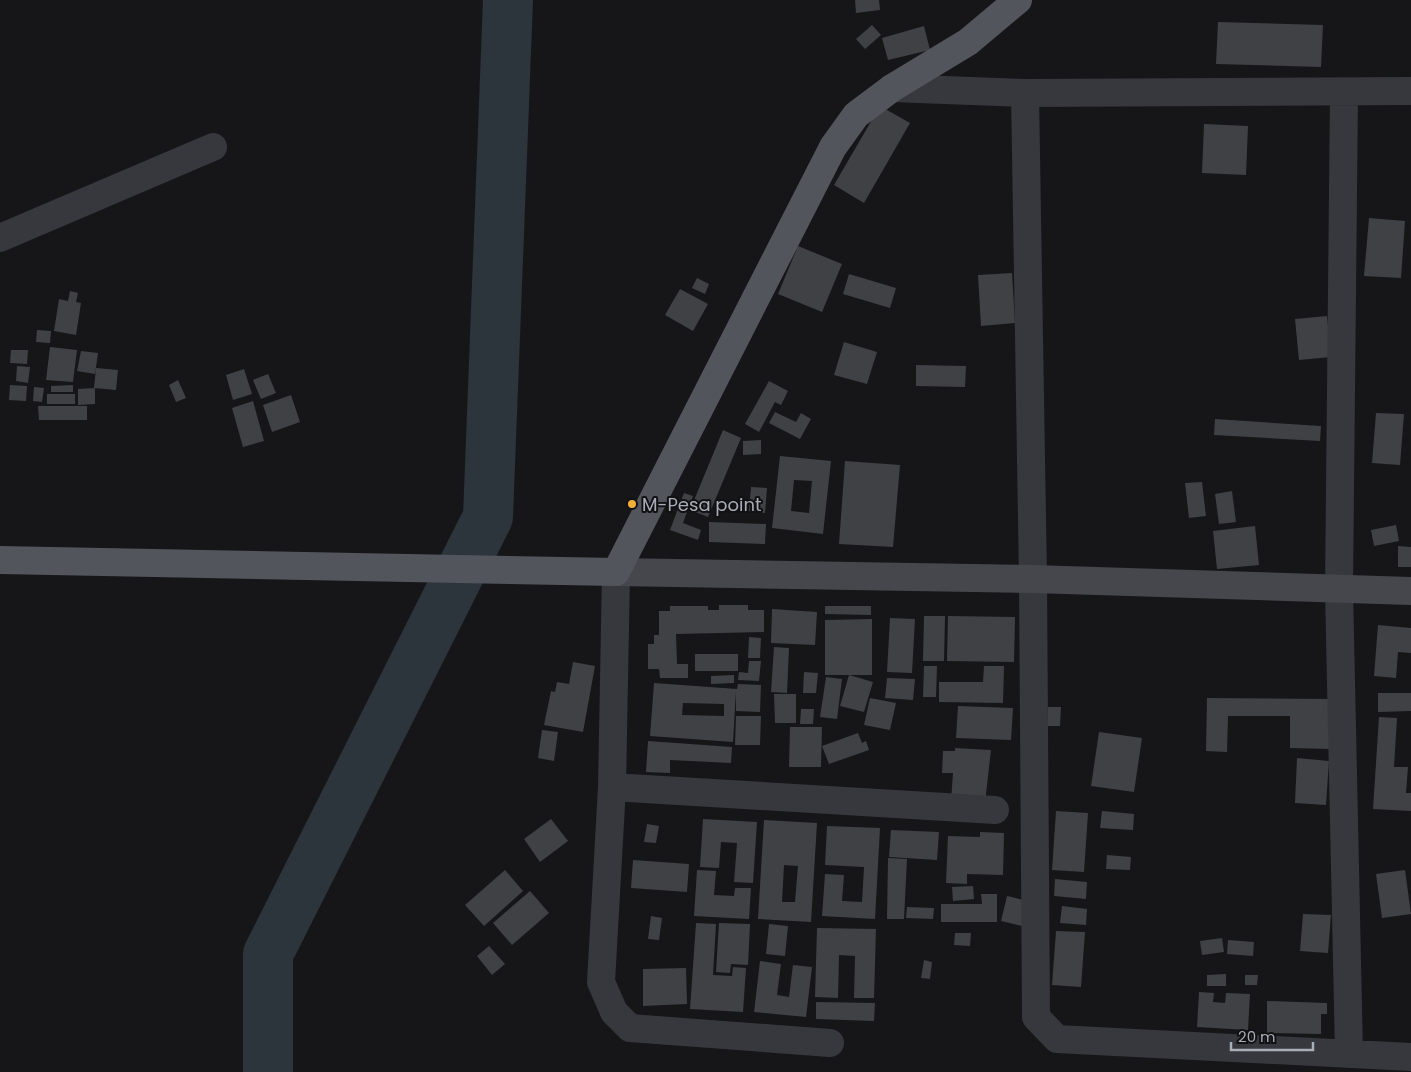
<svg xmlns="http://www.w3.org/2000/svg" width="1411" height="1072" viewBox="0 0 1411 1072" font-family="Poppins,sans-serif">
<rect width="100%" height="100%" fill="#161618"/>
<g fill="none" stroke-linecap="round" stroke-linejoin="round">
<path stroke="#2c353c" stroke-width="50" d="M268 1072V954L488 517 508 0"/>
</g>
<path fill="#404145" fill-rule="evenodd" d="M855 0H879L880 10 856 13Z
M1218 22 1323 25 1321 67 1216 64Z
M872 25 881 35 865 49 856 39Z
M924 26 930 50 888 60 882 38Z
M880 106 910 123 864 203 834 185Z
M1204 124 1248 126 1246 175 1202 173Z
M1369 218 1405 221 1401 278 1364 276Z
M798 246 842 264 822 312 778 294Z
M1012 273 1015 323 981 326 978 275Z
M849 274 896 288 890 308 843 294Z
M697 278 709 284 705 294 692 288Z
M680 289 708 304 693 331 665 315Z
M70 291 78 293 76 302 81 303 76 335 54 331 59 299 68 301Z
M1327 316 1331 357 1299 360 1295 319Z
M37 330 51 331 50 343 36 342Z
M844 342 877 352 867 384 834 375Z
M50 347 77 350 73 382 46 380Z
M11 350H28L27 364 10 363Z
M81 351 98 353 95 374 77 371Z
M916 365 966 366 965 387 916 386Z
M17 366 30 367 28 383 16 381Z
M96 368 118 370 116 390 94 388Z
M244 369 252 394 233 400 226 375Z
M268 374 276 393 261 399 253 380Z
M178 380 186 398 176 402 169 385Z
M769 381 788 391 781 405 775 402 759 432 745 424Z
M10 385 27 386 26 401 9 400Z
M73 385V392H51V386Z
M34 387 44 388 42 402 33 401Z
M95 388V404L78 405V389Z
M47 394H75V404H47Z
M291 395 300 422 272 432 263 405Z
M253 401 264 441 243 447 232 408Z
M38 406H87V420H39Z
M775 412 796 422 801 413 811 419 800 439 769 423Z
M1376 413 1404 414 1400 465 1372 463Z
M1215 419 1321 426 1320 441 1214 435Z
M723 430 741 438 708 517 690 510Z
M761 440V454L743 455V441Z
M780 456 831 461 823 534 772 528ZM794 480 812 481 809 513 791 511Z
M845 461 900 465 893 547 839 544Z
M1202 482 1206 516 1189 518 1185 483Z
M751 487 767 488 765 513 749 511Z
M1232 491 1236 522 1219 524 1215 494Z
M684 493 693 496 683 523 701 530 698 540 670 530Z
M709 522 766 524 765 544 709 542Z
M1396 525 1399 541 1374 546 1371 530Z
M1255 526 1259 565 1217 569 1213 531Z
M1398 546 1411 547V567H1398Z
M719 605H748V610H764V632L676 634 677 664H688V678H660L659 669H648V644H654V635H659V611H670V606H708V610H719Z
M825 606H871V615L825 614Z
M772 609 817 612 815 645 771 643Z
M924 616H945L944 661H923Z
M948 616 1015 617 1014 662 947 661Z
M890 618 915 619 912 673 887 672Z
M872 619V675H825V620Z
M1378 625 1411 628V653L1398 652 1396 678 1374 676Z
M749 637 761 638 760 658H748Z
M774 647 789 648 787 693 771 692Z
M695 654H738V671H695Z
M749 661H761L759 681 738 680 739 672 748 673Z
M573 662 595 666 583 732 544 725 551 691 555 692 557 682 569 684Z
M924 666H937L936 697H923Z
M984 666H1004L1003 703 939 702V682H983Z
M804 672 818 673 816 693H803Z
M734 675V683L711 684V676Z
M849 675 873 682 864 712 840 706Z
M826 677 842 679 837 719 820 717Z
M887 678 915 679 913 700 885 698Z
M654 683 737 689 738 684 761 685 760 712 736 711V691L733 742 650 736ZM683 703 724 704V716L682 715Z
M1378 693H1411V711L1378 712Z
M774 694H796V723H775Z
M870 698 896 703 890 730 864 725Z
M1207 698 1331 699V749L1290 748V716H1228L1227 752 1206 751Z
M958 706 1013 708 1011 740 956 738Z
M1048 707H1061L1060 726H1048Z
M801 709H814L813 724H800Z
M736 716H761L760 745H735Z
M1379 717 1397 718 1394 767H1408L1406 793H1411V811L1373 809Z
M790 727H822L821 767H789Z
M542 730 558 732 554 761 538 758Z
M1099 732 1142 738 1134 792 1091 786Z
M858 733 862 743 866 741 869 750 829 764 822 746Z
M648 741 732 747 731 763 670 760V773L646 772Z
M955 748 991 750 985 803 951 801 953 773H942L943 751H955Z
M1297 758 1329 761 1326 805 1295 803Z
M1056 811 1088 813 1084 872 1052 870Z
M1102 811 1134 814 1133 830 1100 828Z
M551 819 568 841 540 862 524 839Z
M703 819 757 822 753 883 734 882 737 843 721 842 719 868 700 867Z
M764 820 817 823 811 922 758 919ZM784 865 798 866 795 902H782Z
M647 824 659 826 656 843 644 842Z
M827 826 880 828 875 919 822 916 825 874 844 875 842 901 862 902 864 867 825 865Z
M891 830 939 832 937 860 889 857Z
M980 832 1004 833 1003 875 967 874V884L946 883 948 836 980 837Z
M1107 855 1131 857 1130 870 1106 869Z
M888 858 907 859 904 919H887Z
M633 860 689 864 687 892 631 888Z
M505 870 523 891 484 926 465 905Z
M697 870 716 871 714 895 734 896 735 888H751L749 919 694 916Z
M1405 870 1411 914 1382 918 1376 874Z
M1055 879 1087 882 1086 899 1054 896Z
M973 886 974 899 953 901 952 887Z
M530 891 549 913 512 945 493 923Z
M981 894H997V922H941V904H982Z
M1007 896 1028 901 1022 926 1001 921Z
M1062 906 1087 909 1086 925 1060 923Z
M907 907 934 908 933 919 906 918Z
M1303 914 1331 915 1328 953 1300 951Z
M651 916 662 918 659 940 648 939Z
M696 923 716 924 713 975 732 976 733 967 746 968 743 1012 690 1009Z
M719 923 750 924 748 965 731 964 730 973 716 972Z
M769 924 788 926 785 956 766 954Z
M817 928 876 929 874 998H854L855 956 839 955 838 998 815 997Z
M1056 931 1085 932 1081 987 1052 985Z
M955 933H971L970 946 954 945Z
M1222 938 1224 952 1202 955 1200 941Z
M1228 940 1254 942 1253 956 1227 954Z
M489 946 505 964 492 975 477 956Z
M924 960 932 962 930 979 921 978Z
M760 961 781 964 777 995 789 997 793 965 812 967 806 1017 754 1012Z
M686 968 687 1004 643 1006V969Z
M1226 974V986H1207V975Z
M1245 975H1258L1257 985H1245Z
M1199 992 1214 993 1213 1002 1225 1003 1226 993 1250 994 1248 1030 1197 1027Z
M1267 1001 1327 1003V1014H1321V1034L1267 1033Z
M816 1002 875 1003 874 1021 816 1019Z"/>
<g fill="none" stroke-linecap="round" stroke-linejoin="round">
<path stroke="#37383d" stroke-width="28" d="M892 88 1025 93 1411 91
M1344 92 1339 589 1349 1054
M1025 93 1033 579 1036 1017 1057 1039 1411 1057
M0 238 213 147
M616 572 612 787 601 982 614 1012 630 1028 830 1043
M612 787 995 810"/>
<path stroke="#45474d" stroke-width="28" d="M616 572 1033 579 1411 591"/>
<path stroke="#53555c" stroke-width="28" d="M0 560 616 572 833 147 856 115 892 88 968 42 1018 0"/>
</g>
<circle fill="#f2b134" stroke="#111113" stroke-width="2" cx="632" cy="504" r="5"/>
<g text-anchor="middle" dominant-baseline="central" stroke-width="4" stroke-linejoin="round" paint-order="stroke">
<g font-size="18" fill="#a8adb8" stroke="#111113" text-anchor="start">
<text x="642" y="504">M-Pesa point</text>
</g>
</g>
<path d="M1231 1042v8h82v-8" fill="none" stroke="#a8adb8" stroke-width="2.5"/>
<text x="1238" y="1042" font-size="15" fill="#a8adb8" stroke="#111113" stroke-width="4" paint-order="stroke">20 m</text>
</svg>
